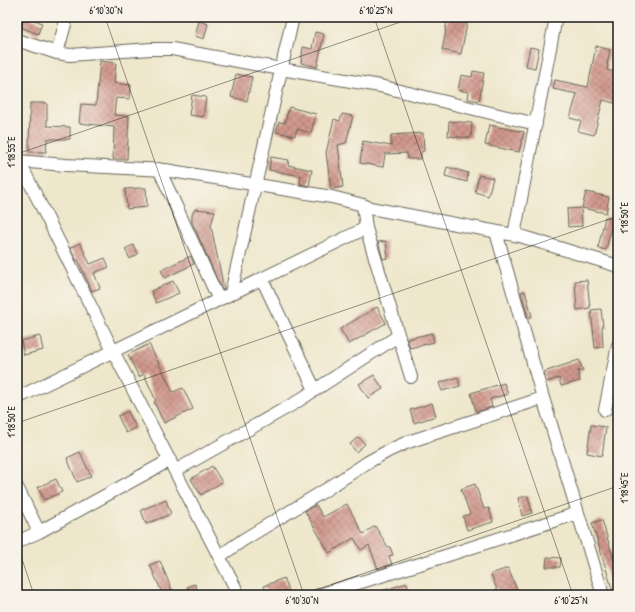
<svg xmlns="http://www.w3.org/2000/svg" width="635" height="612" viewBox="0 0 635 612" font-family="'Patrick Hand',sans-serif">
<defs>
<pattern id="building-cross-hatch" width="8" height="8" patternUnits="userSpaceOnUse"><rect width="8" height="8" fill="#d1988d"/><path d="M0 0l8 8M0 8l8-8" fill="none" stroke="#a97b72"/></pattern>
</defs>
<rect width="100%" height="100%" fill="#f7f3e8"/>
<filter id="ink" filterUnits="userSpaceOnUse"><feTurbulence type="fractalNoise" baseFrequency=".025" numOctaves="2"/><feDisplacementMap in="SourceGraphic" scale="8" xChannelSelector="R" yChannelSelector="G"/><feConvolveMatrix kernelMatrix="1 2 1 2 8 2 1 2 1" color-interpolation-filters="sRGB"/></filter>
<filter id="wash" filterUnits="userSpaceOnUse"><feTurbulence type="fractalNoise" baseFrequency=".012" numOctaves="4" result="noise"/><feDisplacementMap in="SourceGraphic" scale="16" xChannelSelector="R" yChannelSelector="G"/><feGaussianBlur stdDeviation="0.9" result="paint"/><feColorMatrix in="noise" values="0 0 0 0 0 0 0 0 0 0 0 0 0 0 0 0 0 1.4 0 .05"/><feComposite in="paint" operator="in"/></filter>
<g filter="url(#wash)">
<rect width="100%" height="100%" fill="#eee7cb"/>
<g id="blocks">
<path fill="url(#building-cross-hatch)" d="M25 17H28L42 23 38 34 21 27Z
M448 17H457L468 19 461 54 442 50 446 31H445Z
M199 21 208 24 204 39 195 36Z
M315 32 324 34 317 67 301 63 303 47 312 49Z
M596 46 610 50 607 65H608L607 70 618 73V104L603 100 594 135 578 131 581 121 570 118 577 94 553 89 555 80 588 87Z
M530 47 539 49 535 68 526 66Z
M100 61 116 63 114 83 131 85 130 99 116 98 114 115 129 116 127 159H113L114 127 79 123 81 104 96 105Z
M473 71 484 73 479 101 468 99 469 92 458 90 461 75 472 77Z
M236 74 252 77 247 101 231 97Z
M192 95 206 97 203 117 189 115Z
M30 103H47V126L70 127V139H47L46 152H29Z
M289 107 316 114 311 133 297 129 295 136 276 132 279 122 285 123Z
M342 114 353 116 346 143 338 145 343 187 331 189 326 153 334 119 340 121Z
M449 121 472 123 471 138 448 136Z
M489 125 524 132 519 152 485 145Z
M423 133 424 151 421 152V159H408L407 153 385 154 383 167 360 163 363 141 391 146V135Z
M271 157 289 160 288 165 312 170 309 186 300 184 301 176 269 170Z
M447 167 468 173 467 182 445 176Z
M479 175 493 178 488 196 475 192Z
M140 188H146L147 207 127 209 125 189Z
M586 192 609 197 606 213 582 208Z
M581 208 582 226 568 227 567 209Z
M195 209 215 211 211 226 224 289 222 290 192 222V215Z
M605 217 613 219 606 250 598 248Z
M386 241 388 258 383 259 378 242Z
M80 243 90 264 105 258 109 267 94 273 100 288 92 291 78 260 77 261 70 248Z
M133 245 138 254 130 259 125 249Z
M191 256 194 264 165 278 161 270Z
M587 280 590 308 577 310 575 281Z
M173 281 179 293 156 303 151 291Z
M525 291 532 316 528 318 521 292Z
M377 307 386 323 349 344 340 329Z
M601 309 603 327H602L603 347 595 348 591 310Z
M432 333 434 342 410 348 407 339Z
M40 336 43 350 24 355 21 341Z
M149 344 173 392 183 388 193 409 164 423 154 402 156 401 144 374 139 377 128 355Z
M579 360 583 370 578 371 580 381 561 386 559 378 546 382 544 372Z
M374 375 383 389 368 398 359 384Z
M458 377 460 386 442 391 439 383Z
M504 383 508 394 490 399 492 407 476 412 471 393Z
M432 403 436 416 414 423 410 410Z
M128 411 136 428 126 433 118 416Z
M591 425 606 427 602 456 587 453Z
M358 437 365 444 356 452 350 444Z
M80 452 91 476 77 482 67 458Z
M212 466 222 482 201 495 191 479Z
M56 479 62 492 44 500 38 487Z
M475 484 484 509 489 508 493 522 467 530 463 516 470 514 461 489Z
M528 496 532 513 522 516 518 498Z
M166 500 171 514 146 524 141 510Z
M347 504 363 534 375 526 388 547H390L393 555 389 556 392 565 378 569 369 545 361 550 354 538 329 553 305 511 316 505 323 517Z
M602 520 618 574V595H614L592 523Z
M547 557 561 558 560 567H546Z
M160 561 174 595H163L150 565Z
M508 568 519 595H499L491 574Z
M284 578 289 591 279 595H275L273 591 267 594 264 586Z
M407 583 410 595H375V593Z
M195 584 199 595H190L187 587Z"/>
</g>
</g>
<g filter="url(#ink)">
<use href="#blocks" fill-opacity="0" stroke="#666359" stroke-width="1"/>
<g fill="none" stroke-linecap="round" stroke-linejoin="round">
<defs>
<path id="minor" d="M616 17H618
M17 40 57 53 70 55 151 49H172L281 69 380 86 536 124
M57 53 67 17
M17 161 66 165 165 170 332 197 363 205 370 208 520 236 618 266
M19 161 113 351 239 595
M159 169 219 300
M363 205 366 228 411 377
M496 232 543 398 603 595
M514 235 556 17
M262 279 315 390
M231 293 293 17
M17 398 366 228
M605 410 618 345
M175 471 295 403 398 336
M17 487 39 532
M17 542 39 532 170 460
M220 556 243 540 327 489 368 462 390 450 408 442 543 398
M319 595 436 559 578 513"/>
</defs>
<use href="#minor" stroke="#666359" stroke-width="14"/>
<use href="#minor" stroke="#fff" stroke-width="12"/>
</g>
</g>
<path fill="none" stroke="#1c1c1c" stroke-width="1" stroke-opacity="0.45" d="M105 17 304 595M374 17 573 595M17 154 415 17M17 423 618 216M17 544 34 595M301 595 618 486"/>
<rect width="635" height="612" fill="none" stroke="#f7f3e8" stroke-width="44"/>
<rect x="22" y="22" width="591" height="568" fill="none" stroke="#1c1c1c" stroke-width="1.5"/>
<g font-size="10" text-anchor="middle" fill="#1c1c1c">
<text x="106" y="14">6°10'30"N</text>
<text x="376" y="14">6°10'25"N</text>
<text transform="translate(11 152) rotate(-90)" y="4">1°18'55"E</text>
<text transform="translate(624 218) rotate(-90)" y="4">1°18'50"E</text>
<text transform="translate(11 422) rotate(-90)" y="4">1°18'50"E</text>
<text transform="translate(624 488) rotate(-90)" y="4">1°18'45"E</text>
<text x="302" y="604">6°10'30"N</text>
<text x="571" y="604">6°10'25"N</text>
</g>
</svg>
